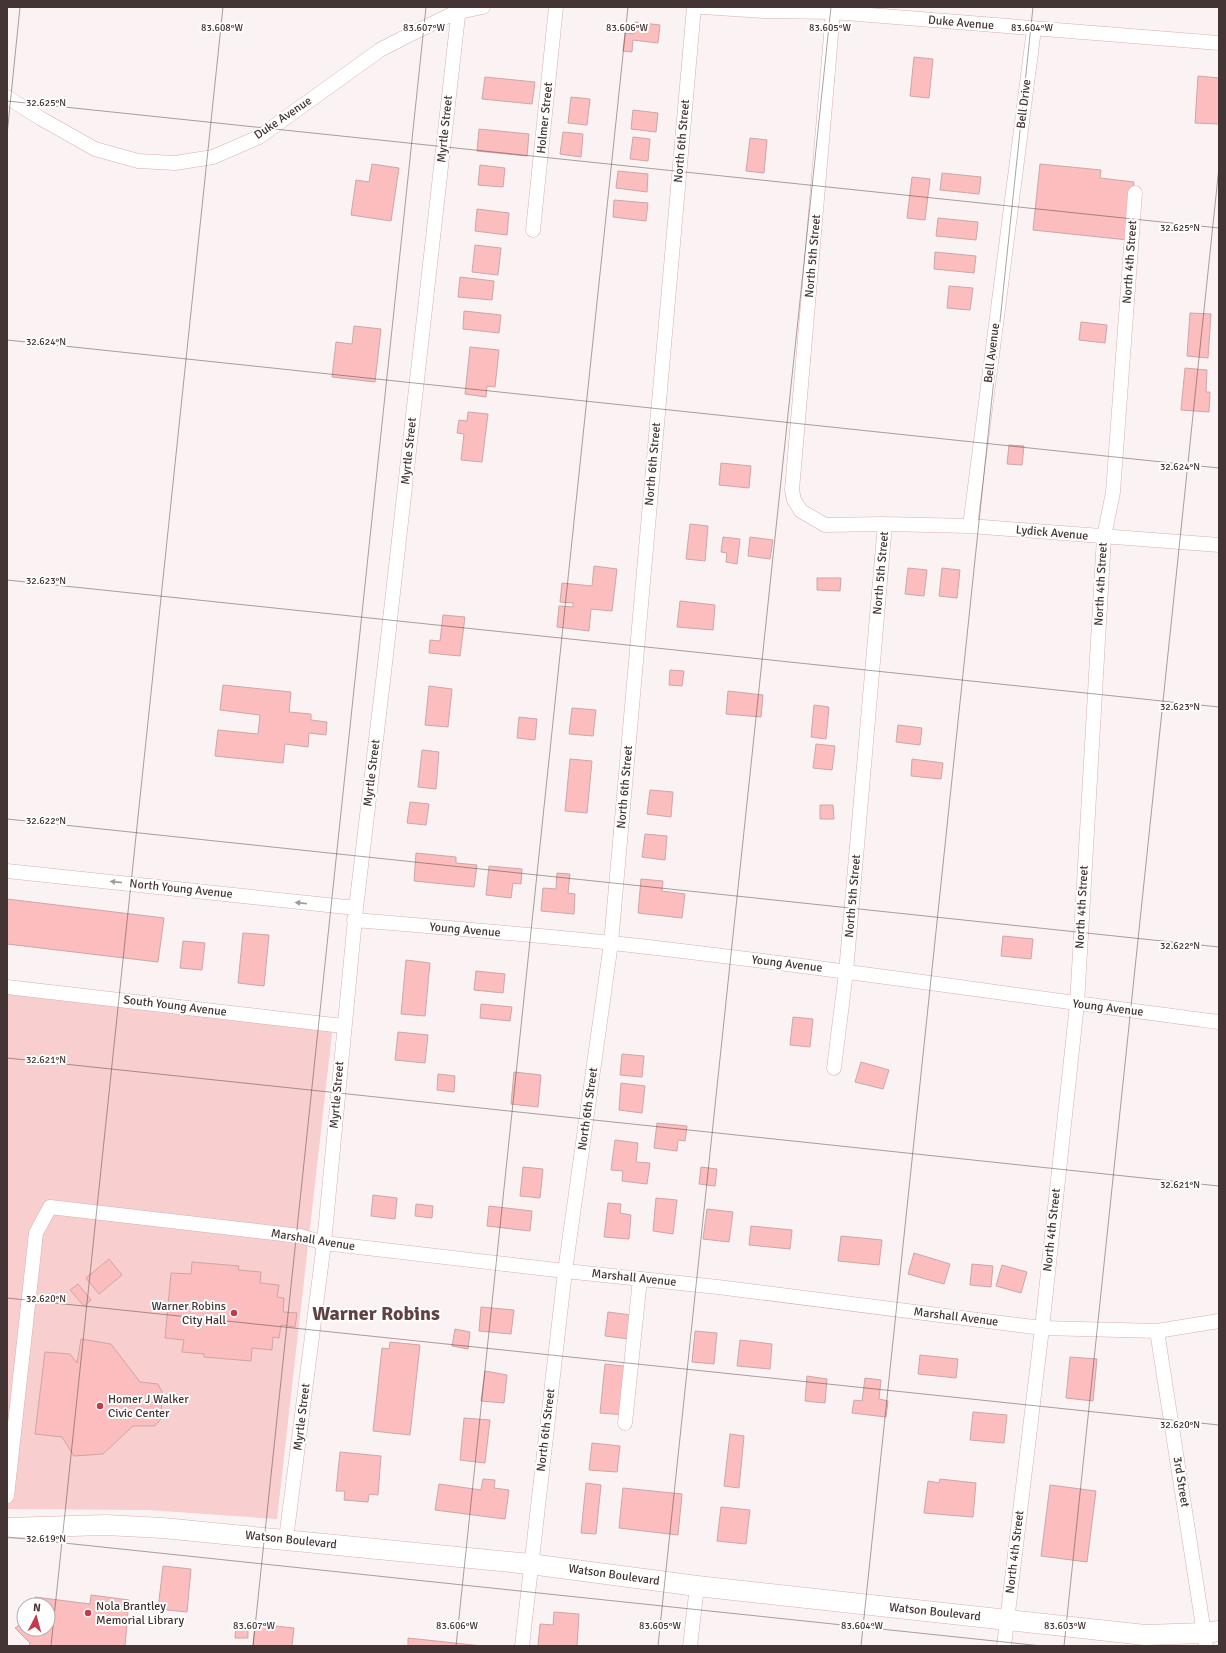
<svg xmlns="http://www.w3.org/2000/svg" width="1226" height="1653" viewBox="0 0 1226 1653" font-family="Signika,sans-serif">
<rect width="100%" height="100%" fill="#fbf3f3"/>
<path fill="#f8cece" d="M7 990 333 1025 277 1519 148 1510 7 1509Z"/>
<path fill="#fcbdbe" stroke="#cda6a7" d="M635 22 660 25 658 43 633 40 632 52 623 51 625 33 634 34Z
M914 57 933 59 929 98 910 96Z
M1198 76 1219 78V124L1195 123Z
M485 77 535 82 532 104 482 99Z
M571 97 590 99 587 125 568 123Z
M633 110 658 113 656 132 631 129Z
M479 129 529 134 527 156 477 151Z
M563 132 583 134 581 157 560 154Z
M633 137 650 139 648 161 630 159Z
M750 138 767 140 764 173 746 171Z
M372 164 399 168 391 221 351 215 356 180 369 182Z
M1040 164 1101 170 1100 178 1134 182 1128 240 1033 230Z
M480 165 505 168 503 187 478 185Z
M618 171 648 174 647 192 616 188Z
M942 173 981 177 979 194 940 190Z
M912 177 930 179 925 220 907 218Z
M614 200 648 203 646 221 613 217Z
M477 209 509 213 507 235 475 231Z
M938 218 978 222 976 240 936 236Z
M475 245 501 248 498 275 472 272Z
M935 252 976 256 974 273 934 269Z
M460 277 494 281 492 300 458 297Z
M949 286 973 288 970 310 947 308Z
M464 311 501 315 499 333 463 329Z
M1190 313 1211 314 1208 358 1187 356Z
M1081 322 1107 325 1105 343 1079 340Z
M354 326 381 329 375 382 332 377 336 342 352 344Z
M470 347 499 350 495 387 487 386 486 397 465 394Z
M1185 368 1207 370 1206 392H1210L1209 412 1181 410Z
M468 412 488 414 482 462 461 460 464 434 457 433 459 420 467 421Z
M1009 445 1024 446 1022 465 1007 464Z
M721 463 751 466 749 488 719 485Z
M690 524 708 526 705 561 686 559Z
M723 537 740 539 737 564 726 562 727 553 721 552Z
M750 537 773 540 770 559 748 556Z
M594 566 617 569 612 611 591 609 589 631 557 627 559 606 573 607V603L560 602 562 583 592 586Z
M908 568 927 570 924 596 905 594Z
M942 568 960 570 957 598 939 596Z
M817 578H841L840 591 817 590Z
M680 601 715 605 713 630 677 627Z
M443 615 465 617 460 656 429 653 430 640 440 641Z
M670 670 684 671 682 686 669 685Z
M223 685 291 692 289 712 311 714V720L327 722 326 735 309 733 308 747 285 744 283 763 215 756 218 730 258 734 260 715 220 710Z
M429 686 452 689 448 727 425 725Z
M728 691 763 695 761 717 726 714Z
M814 705 829 707 826 739 811 737Z
M572 708 596 710 593 736 569 734Z
M519 717 537 719 535 740 517 738Z
M898 725 922 728 920 745 896 742Z
M816 744 835 746 832 770 813 768Z
M422 750 439 752 436 789 418 787Z
M570 759 592 761 587 813 565 811Z
M912 759 943 763 941 779 911 776Z
M650 790 673 792 671 817 647 814Z
M410 802 429 804 426 825 407 823Z
M820 805H833L834 819H820Z
M645 834 667 836 665 860 642 857Z
M416 853 456 857V863L477 865 474 887 414 881Z
M489 866 522 869 521 884 513 883 511 898 486 895Z
M557 873 570 874 568 893 575 894 574 914 541 911 543 888 556 889Z
M641 879 663 881 662 891 685 894 682 918 638 913Z
M7 899 164 918 158 962 7 944Z
M243 933 269 935 264 986 238 983Z
M1003 936 1033 939 1031 959 1001 956Z
M183 941 205 943 202 970 180 968Z
M406 960 430 963 425 1016 401 1014Z
M476 971 505 974 503 993 474 990Z
M481 1004 512 1007 510 1021 480 1018Z
M793 1017 813 1019 810 1047 790 1045Z
M398 1032 428 1035 425 1063 395 1060Z
M622 1054 644 1056 642 1077 620 1075Z
M861 1062 889 1070 883 1089 855 1082Z
M514 1072 541 1075 538 1107 511 1104Z
M438 1074 455 1076 454 1092 437 1090Z
M621 1083 645 1086 642 1113 619 1110Z
M657 1123 687 1126 685 1141 678 1140 677 1151 654 1148Z
M615 1140 638 1143 636 1162 650 1163 647 1184 622 1181 623 1171 611 1170Z
M523 1167 543 1169 540 1198 520 1196Z
M701 1167 717 1169 715 1186 699 1184Z
M373 1195 397 1198 395 1219 371 1216Z
M656 1198 677 1200 673 1234 653 1231Z
M608 1203 621 1204 620 1213 631 1215 629 1239 604 1237Z
M416 1204 433 1206 432 1218 415 1216Z
M489 1206 532 1211 530 1231 487 1226Z
M707 1209 733 1212 729 1242 703 1239Z
M751 1226 792 1230 790 1249 749 1245Z
M841 1236 882 1240 879 1265 838 1261Z
M914 1253 950 1264 944 1284 908 1274Z
M109 1259 122 1275 99 1294 86 1278Z
M192 1262 239 1266 238 1270 261 1272 260 1283 279 1285 277 1297 284 1298 283 1312 297 1313 295 1327 281 1325 279 1338 273 1337 272 1350 252 1348 251 1361 204 1357V1354L182 1352 184 1340 165 1338 171 1273 191 1274Z
M972 1264 993 1266 991 1287 970 1285Z
M1002 1265 1027 1272 1021 1293 996 1286Z
M78 1284 91 1300 84 1306 70 1290Z
M481 1307 514 1310 511 1334 479 1331Z
M608 1312 631 1315 629 1339 605 1336Z
M455 1329 470 1332 468 1349 452 1346Z
M695 1331 717 1333 714 1364 692 1362Z
M81 1339 111 1344 140 1382 158 1384 162 1392 161 1419 155 1426H133L103 1454 74 1456 62 1437 35 1434 45 1352 70 1354 77 1363Z
M740 1340 772 1344 770 1369 737 1366Z
M390 1342 420 1345 410 1435 373 1431 382 1348 389 1349Z
M920 1355 958 1359 956 1378 918 1374Z
M1070 1357 1097 1359 1093 1401 1066 1398Z
M605 1364 631 1367 626 1415 600 1413Z
M485 1371 507 1375 504 1403 481 1401Z
M807 1376 827 1379 825 1403 805 1401Z
M865 1378 881 1380 879 1399 888 1401 886 1417 852 1413 854 1400 862 1401Z
M973 1412 1007 1415 1004 1443 970 1440Z
M464 1418 490 1420 485 1463 460 1460Z
M730 1434 744 1436 739 1488 724 1486Z
M592 1443 620 1446 617 1472 589 1470Z
M340 1452 381 1456 378 1495 369 1494 368 1502 344 1500 345 1491H336Z
M483 1479 495 1480 494 1488 509 1490 505 1519 435 1510 439 1484 481 1490Z
M940 1479 976 1483 973 1517 924 1513 928 1481 939 1483Z
M586 1483 601 1485 596 1534 581 1533Z
M1050 1485 1096 1491 1087 1562 1041 1556Z
M623 1488 682 1494 678 1535 619 1528Z
M721 1507 750 1510 746 1544 717 1541Z
M163 1566 191 1569 187 1612 158 1609Z
M91 1595 129 1600 125 1646H29L30 1643 15 1628 24 1622V1629H48V1605H34L35 1597 90 1604Z
M554 1612 579 1614 577 1646H538L540 1624 553 1625Z
M255 1624 294 1628 292 1646H253Z
M236 1625H248V1638H235Z
M408 1638 482 1646H408Z"/>
<g fill="none" stroke-linecap="round" stroke-linejoin="round">
<defs>
<path id="minor" d="M702 7 764 11 833 12 1219 43
M833 12 792 490 794 500 801 511 825 525 885 524 970 526 1219 545
M7 97 40 118 95 149 138 161 175 163 213 157 259 137 380 50 403 38 454 13 483 7
M533 230 556 7
M970 526 1034 29
M7 871 356 908
M354 920C440 927 526 934 612 943 815 965 1016 996 1219 1022
M7 987 343 1026
M834 1068 846 972 885 524
M1157 1331 1206 1646
M625 1423 640 1279
M7 1496 36 1233 50 1207 300 1236 324 1243 565 1271 718 1287 1042 1328 1157 1331 1219 1321
M286 1539 324 1243 356 908 385 664 459 7
M522 1646 565 1271 611 943 694 7
M690 1646 697 1586
M1004 1646 1042 1328 1077 1004 1104 537 1113 492 1135 193"/>
<path id="secondary" d="M7 1528 105 1525 163 1528 530 1564 697 1586 1145 1635 1204 1633 1219 1631"/>
</defs>
<use href="#minor" stroke="#d7b0b0" stroke-width="15"/>
<use href="#secondary" stroke="#d7b0b0" stroke-width="21"/>
<use href="#minor" stroke="#fff" stroke-width="14"/>
<use href="#secondary" stroke="#fff" stroke-width="20"/>
</g>
<defs><path id="oneway-solid" d="M-6-.8H1V-3.2L6.5 0L1 3.2V.8H-6Z"/></defs>
<g fill="#a29a9a">
<use href="#oneway-solid" transform="translate(116 882) rotate(-174)"/>
<use href="#oneway-solid" transform="translate(301 903) rotate(-173)"/>
</g>
<path fill="none" stroke="#443434" stroke-width="1" stroke-opacity="0.45" d="M7 101 1219 228M7 135 20 7M7 340 1219 468M7 580 1219 707M7 819 1219 947M7 1058 1219 1186M7 1298 1219 1425M7 1537 1042 1646M51 1646 223 7M253 1646 426 7M456 1646 628 7M658 1646 831 7M861 1646 1033 7M1064 1646 1219 167"/>
<g fill="#c8384c" stroke="#fff" stroke-width="1.5">
<circle cx="234" cy="1313" r="4"/>
<circle cx="100" cy="1406" r="4"/>
<circle cx="88" cy="1613" r="4"/>
</g>
<g text-anchor="middle" dominant-baseline="central" stroke-width="4" stroke-linejoin="round" paint-order="stroke">
<g font-size="12" fill="#443434" stroke="#fff">
<text transform="translate(961 23) rotate(5)">Duke Avenue</text>
<text transform="translate(1024 104) rotate(-83)">Bell Drive</text>
<text transform="translate(283 118) rotate(-34)">Duke Avenue</text>
<text transform="translate(545 118) rotate(-84)">Holmer Street</text>
<text transform="translate(445 129) rotate(-84)">Myrtle Street</text>
<text transform="translate(682 141) rotate(-85)">North 6th Street</text>
<text transform="translate(813 256) rotate(-85)">North 5th Street</text>
<text transform="translate(1130 262) rotate(-86)">North 4th Street</text>
<text transform="translate(992 353) rotate(-83)">Bell Avenue</text>
<text transform="translate(409 451) rotate(-84)">Myrtle Street</text>
<text transform="translate(653 464) rotate(-85)">North 6th Street</text>
<text transform="translate(1052 533) rotate(5)">Lydick Avenue</text>
<text transform="translate(881 573) rotate(-85)">North 5th Street</text>
<text transform="translate(1101 584) rotate(-87)">North 4th Street</text>
<text transform="translate(372 773) rotate(-83)">Myrtle Street</text>
<text transform="translate(625 787) rotate(-85)">North 6th Street</text>
<text transform="translate(181 889) rotate(6)">North Young Avenue</text>
<text transform="translate(853 896) rotate(-85)">North 5th Street</text>
<text transform="translate(1082 907) rotate(-87)">North 4th Street</text>
<text transform="translate(465 930) rotate(5)">Young Avenue</text>
<text transform="translate(787 964) rotate(7)">Young Avenue</text>
<text transform="translate(175 1006) rotate(7)">South Young Avenue</text>
<text transform="translate(1108 1008) rotate(7)">Young Avenue</text>
<text transform="translate(337 1095) rotate(-85)">Myrtle Street</text>
<text transform="translate(588 1109) rotate(-82)">North 6th Street</text>
<text transform="translate(1052 1230) rotate(-84)">North 4th Street</text>
<text transform="translate(313 1240) rotate(9)">Marshall Avenue</text>
<text transform="translate(634 1278) rotate(6)">Marshall Avenue</text>
<text transform="translate(956 1317) rotate(7)">Marshall Avenue</text>
<text transform="translate(302 1417) rotate(-83)">Myrtle Street</text>
<text transform="translate(546 1430) rotate(-83)">North 6th Street</text>
<text transform="translate(1181 1482) rotate(81)">3rd Street</text>
<text transform="translate(291 1540) rotate(6)">Watson Boulevard</text>
<text transform="translate(1015 1552) rotate(-83)">North 4th Street</text>
<text transform="translate(614 1575) rotate(8)">Watson Boulevard</text>
<text transform="translate(935 1612) rotate(6)">Watson Boulevard</text>
</g>
<g font-size="12" fill="#443434" stroke="#fff" text-anchor="start">
<text x="226" y="1306" text-anchor="end">Warner Robins<tspan x="226" dy="14">City Hall</tspan></text>
<text x="108" y="1399">Homer J Walker<tspan x="108" dy="14">Civic Center</tspan></text>
<text x="96" y="1606">Nola Brantley<tspan x="96" dy="14">Memorial Library</tspan></text>
</g>
<g font-size="20" font-weight="bold" fill="#624142" stroke="#fff">
<text x="376" y="1313">Warner Robins</text>
</g>
</g>
<g font-size="10" text-anchor="middle" fill="#443434" stroke="#fff" stroke-width="4" stroke-linejoin="round" paint-order="stroke">
<text x="222" y="31">83.608°W</text>
<text x="424" y="31">83.607°W</text>
<text x="627" y="31">83.606°W</text>
<text x="830" y="31">83.605°W</text>
<text x="1032" y="31">83.604°W</text>
<text x="46" y="106">32.625°N</text>
<text x="1180" y="231">32.625°N</text>
<text x="46" y="345">32.624°N</text>
<text x="1180" y="470">32.624°N</text>
<text x="46" y="584">32.623°N</text>
<text x="1180" y="710">32.623°N</text>
<text x="46" y="824">32.622°N</text>
<text x="1180" y="949">32.622°N</text>
<text x="46" y="1063">32.621°N</text>
<text x="1180" y="1188">32.621°N</text>
<text x="46" y="1302">32.620°N</text>
<text x="1180" y="1428">32.620°N</text>
<text x="46" y="1542">32.619°N</text>
<text x="254" y="1629">83.607°W</text>
<text x="457" y="1629">83.606°W</text>
<text x="660" y="1629">83.605°W</text>
<text x="862" y="1629">83.604°W</text>
<text x="1065" y="1629">83.603°W</text>
</g>
<rect width="1226" height="1653" fill="none" stroke="#443434" stroke-width="16"/>
<g transform="translate(36 1617) rotate(6)"><circle r="19" fill="#ffffff" stroke="#b4aeae"/>
<path d="M0-3L7 15L0 10L-7 15Z" fill="#c8384c"/>
<text y="-6" font-size="11" font-weight="bold" text-anchor="middle" fill="#443434">N</text>
</g>
</svg>
